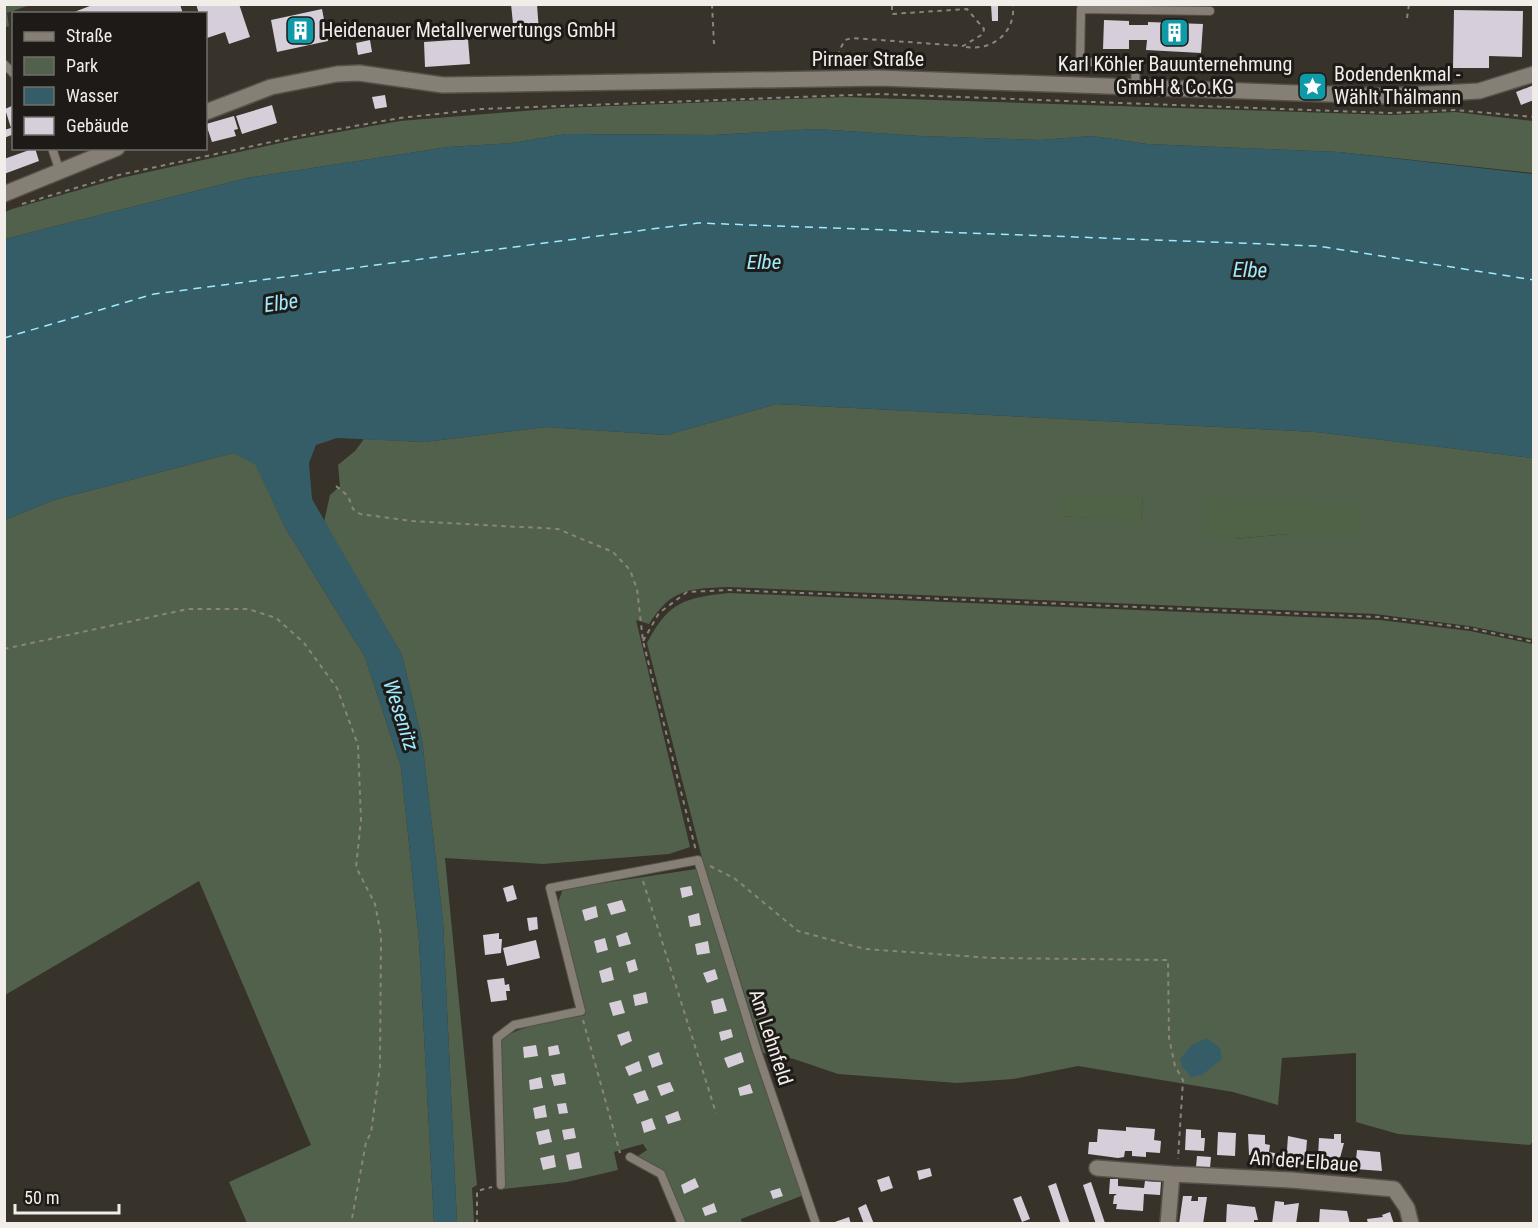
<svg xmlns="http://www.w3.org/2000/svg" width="1538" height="1228" viewBox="0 0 1538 1228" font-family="'Roboto Condensed',sans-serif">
<rect width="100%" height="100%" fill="#37322a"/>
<path fill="#52614b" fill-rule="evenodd" d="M5 4H30V5L7 13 9 26 5 27Z
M844 97 1391 115 1455 112 1533 121V173L1339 152 1147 144 1092 136 1040 140 920 136 816 129 714 135 566 134 512 143 448 147 247 178 5 239V212L12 209 121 178 294 140 400 121 561 108Z
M776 404 1316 432 1533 458V639L1469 626 1375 614 728 587C689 589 672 588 649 624L636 620 690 847 669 854 543 864 445 858 477 1185 472 1188 474 1223H457L443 921 422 740 402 655 324 522 330 495 340 486 338 465 355 451 364 439 424 442 546 427 667 435ZM1143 497 1141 521 1061 516ZM1210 497 1288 534 1234 539Z
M233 453 255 463 286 529 365 657 401 767 419 940 434 1223H247L229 1182 311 1145 199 881 5 995V520L54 500Z
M729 593 1380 620 1470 631 1533 644V1141L1530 1145 1398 1134 1356 1122V1053L1282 1058 1278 1105 1233 1092 1078 1066 1013 1079 957 1083 838 1074 794 1059 763 1053 702 858 647 643C669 601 685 598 729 593Z
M696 869 753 1050 804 1195 741 1219 742 1223H687L663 1171 638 1156 647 1150 643 1144 614 1152 618 1170 567 1182 504 1189 500 1043C511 1025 564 1020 585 1015L557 905 563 889Z"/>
<path fill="#506347" d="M1064 494 1143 497 1141 522 1060 516Z
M1209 497 1358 506 1360 533 1288 534 1234 539 1198 535Z"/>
<path fill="#345d68" d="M816 129 920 136 1040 140 1092 136 1147 144 1339 152 1533 174V458L1316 432 776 404 667 435 546 427 424 442 337 438 316 445 309 463 312 499 402 655 422 740 443 921 457 1223H434L419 940 401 767 365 657 286 529 255 464 233 453 54 500 5 520V239L247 178 448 147 512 143 566 134 714 135Z
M1207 1038 1220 1048 1222 1059 1202 1075 1191 1077 1182 1066 1180 1059 1192 1045Z"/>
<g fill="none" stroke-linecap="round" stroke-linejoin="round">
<path stroke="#9eeafe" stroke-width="1.5" stroke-dasharray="8 6" stroke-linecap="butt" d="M4 338 154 294 698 223 1318 246 1534 280"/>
</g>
<path fill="#d6ced9" d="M95 4H180L183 14H69Z
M196 4H239L250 37 229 44 225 32 207 38 206 14H199Z
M511 4H537L539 32 514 34Z
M991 4H998V21H992Z
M322 9 328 41 277 52 271 20Z
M1454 10 1523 11 1522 57 1489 56V68H1453Z
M1104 20 1129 21V25H1148V22L1203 24 1201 53 1146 50 1147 40H1129V49H1103Z
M468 39 470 64 425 67 424 42Z
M370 40 372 52 358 55 356 43Z
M1534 85V100L1521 105 1516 92Z
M385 95 387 107 375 109 372 97Z
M14 105V134L4 138V130L11 128 5 109Z
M272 105 277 123 242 134 236 116Z
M234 116 238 129 234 130 236 136 212 142 206 124Z
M35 148 39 161 4 174V159Z
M513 885 517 899 507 902 503 888Z
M691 886 693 895 682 898 680 888Z
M622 900 626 911 611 915 607 904Z
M596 906 598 917 585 921 582 910Z
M699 913 701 925 690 927 688 916Z
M537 917 538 929 529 931 527 918Z
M627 932 631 944 619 947 616 936Z
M499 933V939H502L501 953 485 955 483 935Z
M605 938 608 950 597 953 594 941Z
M536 940 540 958 507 966 503 948Z
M708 941 710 953 697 955 695 944Z
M635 959 638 970 629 973 626 962Z
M611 967 614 980 602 983 599 971Z
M715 969 718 979 707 983 703 973Z
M504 978 505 985 509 984 510 991H506L507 1000 491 1002 487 980Z
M646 992 648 1003 635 1006 633 995Z
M723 998 727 1011 714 1014 711 1001Z
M621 1000 625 1013 613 1016 609 1003Z
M731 1029 733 1037 721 1041 719 1032Z
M629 1031 632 1041 621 1046 617 1035Z
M536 1045 538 1056 524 1058 523 1047Z
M558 1045 560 1054 549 1056 548 1047Z
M659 1052 663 1064 652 1068 648 1056Z
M741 1052 744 1062 728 1068 724 1058Z
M639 1061 642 1071 629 1076 625 1067Z
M564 1073 566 1084 554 1086 551 1075Z
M541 1077 543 1088 530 1090 529 1080Z
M670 1082 674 1091 661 1096 657 1086Z
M750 1084 753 1093 740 1096 738 1088Z
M645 1090 649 1100 637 1104 633 1094Z
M566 1103 568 1113 559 1114 557 1104Z
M545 1105 547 1117 535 1119 533 1108Z
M678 1111 681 1120 668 1124 665 1116Z
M652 1118 656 1129 644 1133 641 1122Z
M1126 1127 1155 1129 1154 1140 1161 1141 1160 1153 1146 1152V1157L1132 1156V1151H1125L1124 1157 1118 1158 1088 1154 1089 1142H1097L1098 1129 1126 1131Z
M574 1128 576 1138 564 1140 562 1130Z
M549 1129 552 1142 539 1145 536 1132Z
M1186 1129 1201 1130V1138H1205L1204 1151 1185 1150Z
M1218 1132 1236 1133 1235 1156 1217 1155Z
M1248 1134 1265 1135V1144L1270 1145 1269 1152 1275 1153 1274 1163H1267V1156L1249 1155Z
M1334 1134H1341V1143H1344L1340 1158 1318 1157 1319 1138 1334 1139Z
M1288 1136 1307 1140 1305 1165 1280 1163 1281 1149 1287 1150Z
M1357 1150 1380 1152 1382 1171 1355 1169Z
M579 1152 582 1168 569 1170 566 1155Z
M554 1155 556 1167 543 1170 540 1158Z
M1197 1156 1211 1157 1210 1168 1196 1167Z
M930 1168 932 1176 919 1180 917 1171Z
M889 1176 893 1188 881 1192 877 1180Z
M695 1178 699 1187 684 1194 681 1185Z
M1110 1179H1118V1186L1144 1188 1145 1181 1161 1182 1160 1195 1144 1194 1143 1211 1116 1209 1117 1204H1113L1114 1196 1117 1194H1109Z
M1091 1182 1105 1223 1102 1224H1096L1083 1185Z
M1056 1183 1063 1204 1070 1224H1061L1048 1186Z
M780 1188 783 1196 773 1199 770 1191Z
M1021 1196 1030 1219 1022 1222 1013 1199Z
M1183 1196H1192L1191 1201H1198V1197H1207L1203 1224H1179Z
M1275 1201 1284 1202V1205L1299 1203 1296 1224H1272Z
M714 1203 717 1212 705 1216 702 1208Z
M866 1204 874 1224H864L858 1208Z
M1227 1204 1255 1207 1258 1220H1254V1224H1226Z
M1320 1209 1347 1211 1350 1224H1319Z
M1390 1212 1394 1224H1368L1367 1219 1383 1217 1382 1215Z
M849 1217 851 1224H832V1223Z"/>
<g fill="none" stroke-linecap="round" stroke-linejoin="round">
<defs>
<path id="lane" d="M4 64 14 74
M1135 87 1136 63 1080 62 1081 9 1210 11
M52 148 60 172
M630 1157 661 1174 682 1224
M501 1185 497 1038 514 1025 581 1011 550 888 698 860 757 1051 816 1224"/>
<path id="street" d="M1097 1168 1172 1174
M1168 1224 1172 1174 1291 1180 1394 1189 1407 1208 1411 1224"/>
<path id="secondary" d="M206 112 271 87 337 74 359 73 443 85 879 78 1386 96 1479 91 1534 74
M4 194 117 148"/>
</defs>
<use href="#lane" stroke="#55514a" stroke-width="10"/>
<use href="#street" stroke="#55514a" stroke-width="18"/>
<use href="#secondary" stroke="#55514a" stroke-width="18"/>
<path stroke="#89857e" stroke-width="2" stroke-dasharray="4.5 4.5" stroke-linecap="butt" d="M712 4 714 44
M1407 18 1409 4
M966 47C992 51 1016 33 1013 4
M839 65V51L845 40 852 38 963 46 983 34 984 29 967 9 892 14V4
M22 204 119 175 299 136 400 118 481 109 879 94 1390 113 1455 110 1534 117
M336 486 348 496 353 509 360 514 412 521 558 529 613 552 630 570 637 589 643 641 696 851
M643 641 659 613 687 592 729 590 1379 617 1469 628 1534 642
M4 649 188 609H248L276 618 304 643 337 688 358 745 361 820 356 867 375 904 381 935 380 1066 371 1133 366 1142 351 1224
M710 866 734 878 798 931 865 949 992 958 1168 960 1169 1038 1175 1066 1183 1080 1178 1159
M643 881 716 1113
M583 1020 620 1153
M477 1224V1191L492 1187"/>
<use href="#lane" stroke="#857f75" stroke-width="8"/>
<use href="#street" stroke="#857f75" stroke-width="15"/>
<use href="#secondary" stroke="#857f75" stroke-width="15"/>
</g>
<defs>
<symbol id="building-square" viewBox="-11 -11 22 22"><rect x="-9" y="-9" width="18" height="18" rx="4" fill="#0f9aa8" stroke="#1d1a17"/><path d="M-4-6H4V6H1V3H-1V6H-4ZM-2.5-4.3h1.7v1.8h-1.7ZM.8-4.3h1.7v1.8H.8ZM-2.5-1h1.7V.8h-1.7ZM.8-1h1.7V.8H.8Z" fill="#fff"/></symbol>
<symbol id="sight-square" viewBox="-11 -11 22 22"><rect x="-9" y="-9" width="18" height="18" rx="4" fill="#0f9aa8" stroke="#1d1a17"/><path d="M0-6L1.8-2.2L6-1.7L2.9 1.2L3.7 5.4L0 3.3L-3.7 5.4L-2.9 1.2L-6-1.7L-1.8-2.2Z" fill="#fff"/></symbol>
</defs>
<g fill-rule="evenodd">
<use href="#building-square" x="284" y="14" width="33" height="33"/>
<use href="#building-square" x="1158" y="16" width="33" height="33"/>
<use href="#sight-square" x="1296" y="70" width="33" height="33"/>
</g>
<g text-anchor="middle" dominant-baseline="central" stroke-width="6" stroke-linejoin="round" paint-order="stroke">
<g font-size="20" fill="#f1eee9" stroke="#1d1a17" text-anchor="start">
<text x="321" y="30">Heidenauer Metallverwertungs GmbH</text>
<text x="1175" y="64" text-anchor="middle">Karl Köhler Bauunternehmung<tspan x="1175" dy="23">GmbH &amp; Co.KG</tspan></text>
<text x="1334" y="74">Bodendenkmal -<tspan x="1334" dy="23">Wählt Thälmann</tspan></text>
</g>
<g font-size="20" fill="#f1eee9" stroke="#1d1a17">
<text x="868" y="59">Pirnaer Straße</text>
<text transform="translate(771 1037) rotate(72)">Am Lehnfeld</text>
<text transform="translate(1304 1161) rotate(4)">An der Elbaue</text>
</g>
<g font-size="21" font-style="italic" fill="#9eeafe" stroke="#1d1a17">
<text x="764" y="262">Elbe</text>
<text transform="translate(1250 270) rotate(1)">Elbe</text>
<text transform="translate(281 303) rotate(-8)">Elbe</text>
<text transform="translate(401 715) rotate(72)">Wesenitz</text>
</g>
</g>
<rect width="1538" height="1228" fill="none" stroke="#f1eee9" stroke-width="12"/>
<rect x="12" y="12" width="195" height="138" fill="#1d1a17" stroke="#726f6b" stroke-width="1.5"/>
<rect x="24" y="32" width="30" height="9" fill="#857f75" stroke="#726f6b" stroke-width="1.5"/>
<text x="66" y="42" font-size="18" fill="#f1eee9">Straße</text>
<rect x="24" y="57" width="30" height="18" fill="#52614b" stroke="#726f6b" stroke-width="1.5"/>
<text x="66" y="72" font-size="18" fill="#f1eee9">Park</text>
<rect x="24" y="87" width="30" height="18" fill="#345d68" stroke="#726f6b" stroke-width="1.5"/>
<text x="66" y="102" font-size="18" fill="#f1eee9">Wasser</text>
<rect x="24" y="117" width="30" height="18" fill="#d6ced9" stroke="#726f6b" stroke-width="1.5"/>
<text x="66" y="132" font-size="18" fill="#f1eee9">Gebäude</text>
<path d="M15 1204v9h104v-9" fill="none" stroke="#f1eee9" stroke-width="3"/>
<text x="24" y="1204" font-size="18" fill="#f1eee9" stroke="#1d1a17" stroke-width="4.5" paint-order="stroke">50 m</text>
</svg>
